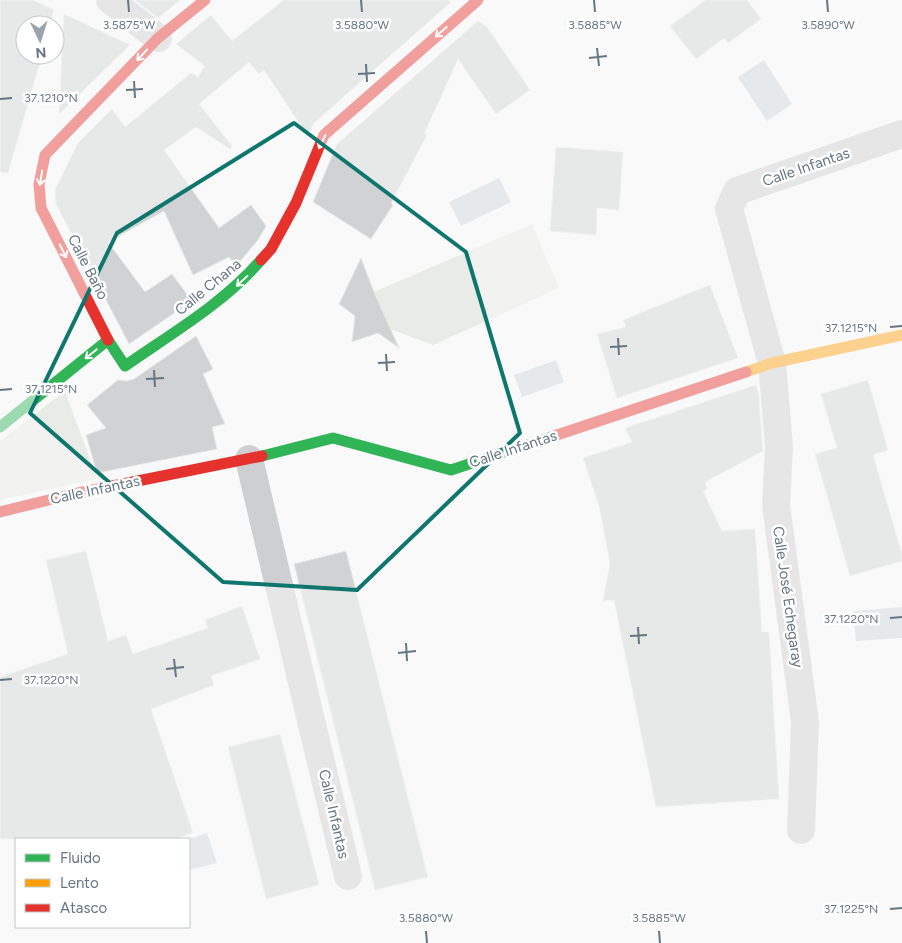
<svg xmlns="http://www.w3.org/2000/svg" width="902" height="943" viewBox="0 0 902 943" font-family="Figtree,sans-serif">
<rect width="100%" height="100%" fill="#f9f9f9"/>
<path fill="#e8ebe6" d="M532 224 559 288 433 345 390 329 374 292Z
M65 391 97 479 0 500V441Z"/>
<path fill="#ced6d9" d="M764 60 792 104 767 121 738 77Z
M499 178 511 202 461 226 449 202Z
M556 360 564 382 522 397 514 375Z
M902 607V638L856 641 853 611Z
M207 833 217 863 189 870V839Z"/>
<path fill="#d0d2d3" stroke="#e8e8e8" d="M0 0H33L54 10 50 25H25V55H42L8 173 0 172Z
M135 0H180L158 18Z
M284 0H448L451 2 314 123 307 135 264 70 259 74 249 62 199 104 232 146 230 149 196 127 164 150 219 228 251 205 266 226 258 240 236 266 229 257 193 275 164 211 108 242 145 292 172 274 192 301 129 344 56 204 55 190 78 143 112 109 125 127 191 73 198 77 205 66 176 44 211 15 232 41Z
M706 0H747L761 19 728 43 724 38 696 59 670 26Z
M64 14 130 45 59 114Z
M478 21 487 27 530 90 496 114 458 59 424 134 427 135 391 203 393 205 371 239 313 202 337 144Z
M556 147 623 152 619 210 597 208 596 235 550 231Z
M361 258 374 292 399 348 378 333 352 342 355 316 339 304Z
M710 285 738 358 617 398 597 334 626 327 623 320Z
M196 336 213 369 203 374 225 424 212 427 217 449 97 473 86 435 106 428 87 405 118 380 127 381 134 379Z
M868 380 888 450 873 455 902 554V561L850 576 815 454 837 448 821 394Z
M756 385 759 397 763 451 705 482 707 489 703 491 722 531 755 529 762 632H769L779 799 656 807 614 600 603 601 610 563 599 506 583 458 632 442 625 428Z
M86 551 108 641 126 635 133 654 208 628 205 620 242 606 260 659 211 676 214 685 151 709 193 833 173 839H0V677L68 654 46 560Z
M346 551 428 877 375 890 294 564Z
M280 734 319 885 266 899 228 747Z"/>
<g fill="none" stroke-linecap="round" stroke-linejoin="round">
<path stroke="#cecfd0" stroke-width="28" d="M110 0 158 38
M249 459 348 876
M801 830 805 722 776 505 779 446 772 363 729 209 737 191 902 134"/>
<path stroke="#30b455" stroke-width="11" d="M0 427 108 340 125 366C172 333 223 304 261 260
M262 456 333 438 451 470 554 436"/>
<path stroke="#ff9f0a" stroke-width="11" d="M746 372 772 363 902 335"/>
<path stroke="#e5322d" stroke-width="11" d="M261 260 271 249 296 203 324 135 478 0
M108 340 41 208 39 184 45 155 158 38 205 0
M554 436 746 372
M0 512 73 494 262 456"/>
</g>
<defs><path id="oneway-shaft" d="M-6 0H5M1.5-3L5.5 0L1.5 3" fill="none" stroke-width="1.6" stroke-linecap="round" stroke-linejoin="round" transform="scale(1.25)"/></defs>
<g stroke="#fff">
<use href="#oneway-shaft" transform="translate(441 32) rotate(139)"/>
<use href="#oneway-shaft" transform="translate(142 55) rotate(133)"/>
<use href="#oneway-shaft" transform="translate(322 142) rotate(116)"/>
<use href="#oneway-shaft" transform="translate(41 178) rotate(99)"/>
<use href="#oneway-shaft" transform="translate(63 251) rotate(63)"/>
<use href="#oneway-shaft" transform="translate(242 281) rotate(137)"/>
<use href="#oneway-shaft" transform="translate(91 354) rotate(141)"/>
</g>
<path d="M0 0H902V943H0ZM294 123 466 252 520 433 357 590 223 582 30 413 117 233Z" fill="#f9f9f9" fill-opacity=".55" fill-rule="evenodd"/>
<path fill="none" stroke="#0f766e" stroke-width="4" stroke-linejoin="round" d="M294 123 466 252 520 433 357 590 223 582 30 413 117 233Z"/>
<path fill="none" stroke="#657683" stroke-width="2" d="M128 0 129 12M361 0 362 12M594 0 595 12M827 0 828 12M597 48 599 66M589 58 607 56M366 64 367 82M358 74 375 73M134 81 135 98M126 90 143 89M0 99 12 98M890 327 902 326M618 338 619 355M610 347 627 346M386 354 387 371M378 363 395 362M154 370 155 387M146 379 164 378M0 390 12 389M890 618 902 617M638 627 639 644M630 636 647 635M406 643 407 661M398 653 416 651M174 659 176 677M166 669 184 667M0 680 12 679M890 909 902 908M426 931 427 943M659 931 660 943"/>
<g text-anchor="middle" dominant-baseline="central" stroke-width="5" stroke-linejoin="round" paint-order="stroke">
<g font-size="15" fill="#657683" stroke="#fff">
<text transform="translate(806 167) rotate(-19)">Calle Infantas</text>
<text transform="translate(88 267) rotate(63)">Calle Baño</text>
<text transform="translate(208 287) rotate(-39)">Calle Chana</text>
<text transform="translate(513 449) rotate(-18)">Calle Infantas</text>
<text transform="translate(95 490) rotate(-12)">Calle Infantas</text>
<text transform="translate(788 597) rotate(82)">Calle José Echegaray</text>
<text transform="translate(334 814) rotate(77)">Calle Infantas</text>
</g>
</g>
<g font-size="12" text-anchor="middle" fill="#657683" stroke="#fff" stroke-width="5" stroke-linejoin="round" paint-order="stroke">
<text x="129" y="29">3.5875°W</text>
<text x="362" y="29">3.5880°W</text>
<text x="595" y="29">3.5885°W</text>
<text x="828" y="29">3.5890°W</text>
<text x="51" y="102">37.1210°N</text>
<text x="851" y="332">37.1215°N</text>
<text x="51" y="393">37.1215°N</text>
<text x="851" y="623">37.1220°N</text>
<text x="51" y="684">37.1220°N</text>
<text x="851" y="913">37.1225°N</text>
<text x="426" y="922">3.5880°W</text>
<text x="659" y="922">3.5885°W</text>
</g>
<rect x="15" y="838" width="175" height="90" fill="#ffffff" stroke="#c1c8cd"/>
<rect x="25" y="854" width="25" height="8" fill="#30b455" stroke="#c1c8cd"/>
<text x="60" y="863" font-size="15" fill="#657683">Fluido</text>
<rect x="25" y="879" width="25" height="8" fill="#ff9f0a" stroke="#c1c8cd"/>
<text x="60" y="888" font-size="15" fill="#657683">Lento</text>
<rect x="25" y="904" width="25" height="8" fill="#e5322d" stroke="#c1c8cd"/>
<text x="60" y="913" font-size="15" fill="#657683">Atasco</text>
<g transform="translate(40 40) rotate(176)"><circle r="24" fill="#ffffff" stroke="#c1c8cd"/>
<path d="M0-4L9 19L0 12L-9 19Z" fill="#99a4ac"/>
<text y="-8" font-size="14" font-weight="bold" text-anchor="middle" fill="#657683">N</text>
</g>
</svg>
